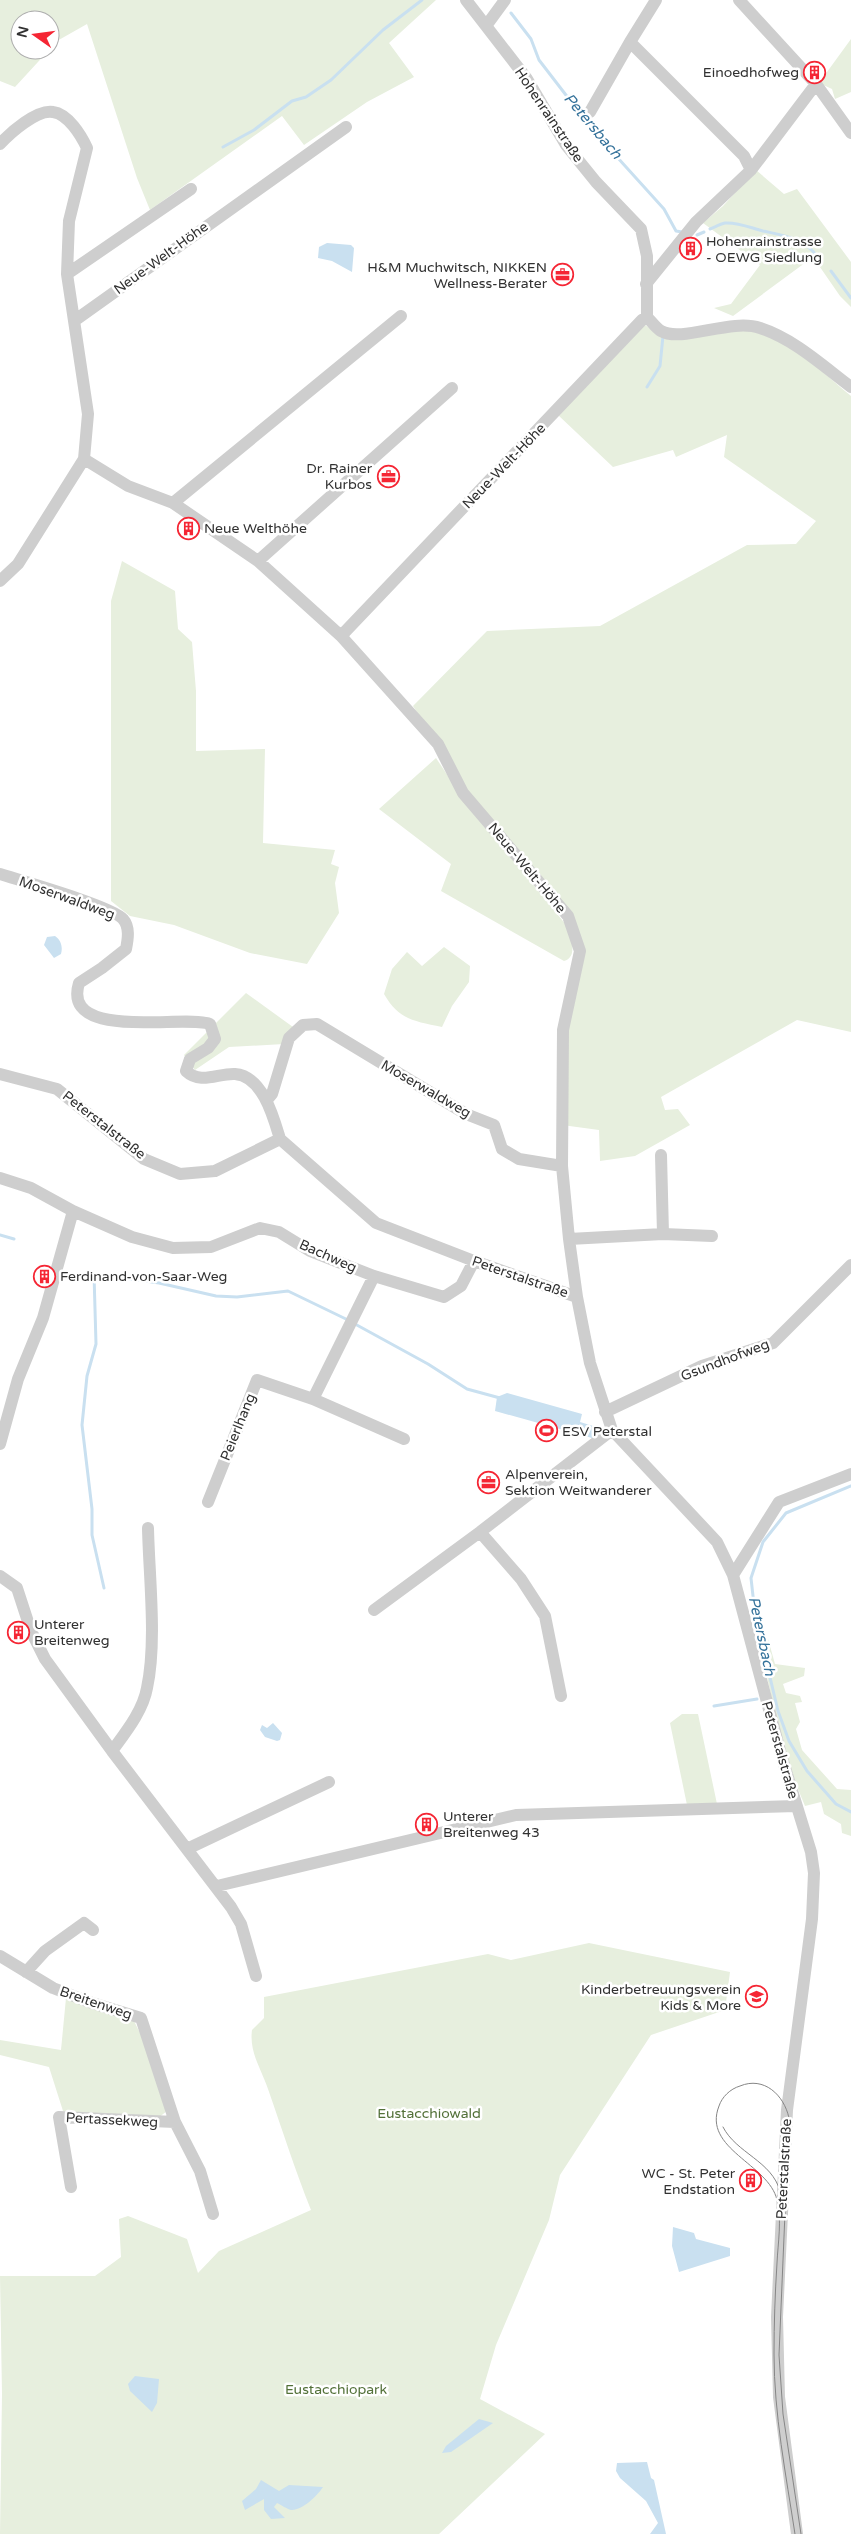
<svg xmlns="http://www.w3.org/2000/svg" width="851" height="2534" viewBox="0 0 851 2534" font-family="'Varela Round',sans-serif">
<rect width="100%" height="100%" fill="#fff"/>
<path fill="#e7efde" d="M0 0H436L389 43 414 77 367 102 304 145 282 116 150 210 137 178 87 24 57 41 50 49V20H20V50H49L15 87 0 81Z
M851 39V92L835 99 832 89 819 83Z
M756 170 784 194 797 189 851 262V307L840 296 813 257 733 316 714 308 731 304 760 265 703 223 723 206Z
M645 325 659 335C683 333 714 326 738 328 783 332 818 369 851 396V1032L797 1020 661 1097 665 1110 678 1109 690 1125 635 1156 600 1161 599 1130 562 1125 563 1030 580 951 568 916 463 793 438 744 413 706 487 631 600 626 747 545 796 544 816 521 724 457 727 435 676 457 673 450 613 467 558 415Z
M122 561 175 591 178 629 192 642 196 691V751L265 749 263 843 335 850 331 864 339 867 335 883 339 913 307 964 250 953 174 925 130 916 111 901V601Z
M436 758 464 800 567 926C570 936 579 957 564 961L441 891 451 864 379 809Z
M444 947 470 966 469 982 452 1006 442 1027C414 1021 399 1020 384 994L392 969 407 952 422 966Z
M246 993 293 1027 284 1044 229 1047 195 1070 184 1055Z
M768 1639 775 1664 805 1668 804 1676 783 1684 786 1693 800 1696 802 1702 795 1703 800 1722 796 1729 802 1750 837 1789 851 1790V1836L842 1833 841 1824 824 1814 821 1802 805 1806C782 1754 772 1697 759 1641Z
M682 1714H698L717 1804 687 1805 670 1723Z
M589 1943 730 1972 725 2010 651 2035 560 2175 549 2220 496 2345 480 2399 545 2434 439 2534H0L2 2394 0 2276H95L121 2257 119 2219 128 2216 187 2239 198 2273 219 2251 311 2210C295 2170 282 2129 268 2089 261 2068 249 2052 252 2030L264 2018V1997L488 1954 511 1960Z
M66 1998 133 2019 144 2041 167 2111 158 2118 63 2111 49 2067 0 2055V2040L61 2050Z"/>
<path fill="#c9e0f0" d="M327 243 351 245 354 248 352 272 332 261 318 258 319 247Z
M55 936C61 940 63 947 61 954L54 958 44 945 47 937Z
M507 1393 582 1414 580 1422 600 1428 601 1433 592 1438 495 1411 497 1397Z
M273 1723 282 1733 280 1740 277 1741 265 1737 260 1730 262 1725 267 1728Z
M673 2227 694 2233 696 2239 730 2248V2256L679 2272 672 2246Z
M135 2376 159 2379 157 2403 152 2412 130 2391 128 2384Z
M479 2419 493 2423 451 2452 442 2453 446 2446Z
M647 2462 651 2478 654 2480 666 2534H650L658 2523 646 2501 620 2478 616 2471 617 2463Z
M261 2480 279 2491 289 2485 323 2487C318 2495 302 2511 291 2510 287 2509 281 2505 277 2503L274 2507 285 2518 271 2519 264 2510V2499L245 2510 242 2501 256 2489Z"/>
<g fill="none" stroke-linecap="round" stroke-linejoin="round">
<path stroke="#c9e0f0" stroke-width="3" d="M511 13 531 39 539 60 569 99 587 117 617 157 664 209 676 231 682 232
M223 147 254 130 292 101 306 97 331 80 383 30 422 0
M710 229C715 227 720 224 725 223 738 222 751 228 763 231 786 236 805 238 819 259
M697 235 704 232
M831 271 851 298
M647 387 660 366 663 336
M0 1235 14 1239
M355 1324 428 1364 467 1389 500 1398
M851 1486 786 1513 763 1542 751 1578 755 1614 778 1711 789 1741 807 1771 836 1804 851 1812
M104 1588 92 1535V1509L82 1425 87 1376 96 1344 94 1274 159 1283 216 1296 237 1297 288 1291 348 1320
M714 1706 757 1699"/>
<path stroke="#cecece" stroke-width="12" d="M466 0 527 79 566 145 596 182 641 229 647 256V317C651 321 656 328 661 331 682 343 731 318 760 328 794 339 823 366 851 387
M656 0 630 42 744 156 751 170
M739 0 816 84 851 133
M486 26 505 0
M590 112 630 42
M0 144C10 133 37 109 53 112 68 114 81 135 87 148L69 221 67 274 88 414 84 459
M67 274 191 189
M646 284 696 222 751 170 816 84
M74 321 346 127
M173 503 401 316
M258 561 452 388
M0 581 18 564 84 459 128 486 173 503 258 561 341 636 438 744 463 793 568 916 580 951 563 1030 562 1166 569 1239 577 1297
M341 636 642 320 647 317
M0 874C22 881 111 906 123 919 130 927 128 939 126 949L102 968 79 983C61 1042 184 1014 210 1024L215 1039 208 1048 190 1059 186 1071C201 1085 218 1073 235 1074 263 1076 274 1119 280 1139
M0 1074 57 1089 144 1159 180 1174 215 1171 280 1139 376 1223 474 1261 577 1297 590 1363 612 1430 717 1542 733 1575 782 1758 811 1852 814 1873 812 1919 787 2110 777 2317 779 2397 797 2534
M267 1100 272 1094 289 1038 303 1025 317 1024 466 1114 494 1125 502 1149 519 1159 562 1166
M661 1155 663 1234
M0 1178 31 1188 73 1211 132 1237 173 1248 211 1247 260 1228 279 1232 310 1251 374 1276 444 1297 461 1286 474 1261
M569 1239 663 1234 712 1236
M313 1399 374 1276
M605 1412 702 1366 773 1343 851 1265
M0 1444 18 1379 43 1318 73 1211
M208 1502 257 1380 313 1399 404 1439
M480 1532 521 1579 545 1616 561 1696
M733 1575 779 1502 851 1474
M0 1576 17 1588 31 1631 45 1659 112 1751 231 1907 241 1924 256 1976
M374 1610 480 1532 612 1430
M112 1751C125 1733 143 1711 147 1688 157 1642 149 1576 148 1528
M187 1849 329 1782
M217 1886 516 1815 796 1806
M0 1956 53 1988 89 2002 141 2018 175 2122 200 2171 213 2214
M26 1972 45 1951 84 1923 93 1930
M71 2187 59 2117 175 2122"/>
<path stroke="#868686" stroke-width="1" d="M723 2127C736 2153 772 2161 780 2191
M795 2534C786 2475 774 2414 774 2354 774 2324 775 2294 777 2263 778 2242 782 2220 777 2200 769 2164 702 2149 719 2106 722 2097 730 2089 740 2086 764 2076 784 2095 789 2118L779 2355 783 2414 801 2534"/>
</g>
<defs>
<symbol id="building-ring" viewBox="-11 -11 22 22"><circle r="9.5" fill="#fff" stroke="#f52634" stroke-width="1.5"/><path d="M-4-6H4V6H1V3H-1V6H-4ZM-2.5-4.3h1.7v1.8h-1.7ZM.8-4.3h1.7v1.8H.8ZM-2.5-1h1.7V.8h-1.7ZM.8-1h1.7V.8H.8Z" fill="#f52634"/></symbol>
<symbol id="office-ring" viewBox="-11 -11 22 22"><circle r="9.5" fill="#fff" stroke="#f52634" stroke-width="1.5"/><path d="M-6-3h4V-5.5h4V-3h4V5H-6ZM-1-4.5V-3h2v-1.5ZM-6 0V1H6V0Z" fill="#f52634"/></symbol>
<symbol id="stadium-ring" viewBox="-11 -11 22 22"><circle r="9.5" fill="#fff" stroke="#f52634" stroke-width="1.5"/><path d="M0-5a6.5 5 0 1 0 0 10a6.5 5 0 1 0 0-10ZM-3.5-1.8h7v3.6h-7Z" fill="#f52634"/></symbol>
<symbol id="school-ring" viewBox="-11 -11 22 22"><circle r="9.5" fill="#fff" stroke="#f52634" stroke-width="1.5"/><path d="M0-5L7-2L0 1L-7-2ZM-4 1L0 2.5L4 1V4Q0 6-4 4Z" fill="#f52634"/></symbol>
</defs>
<g fill-rule="evenodd">
<use href="#building-ring" x="802" y="60" width="25" height="25"/>
<use href="#building-ring" x="678" y="236" width="25" height="25"/>
<use href="#office-ring" x="550" y="262" width="25" height="25"/>
<use href="#office-ring" x="376" y="464" width="25" height="25"/>
<use href="#building-ring" x="176" y="516" width="25" height="25"/>
<use href="#building-ring" x="32" y="1264" width="25" height="25"/>
<use href="#stadium-ring" x="534" y="1418" width="25" height="25"/>
<use href="#office-ring" x="476" y="1470" width="25" height="25"/>
<use href="#building-ring" x="6" y="1620" width="25" height="25"/>
<use href="#building-ring" x="414" y="1812" width="25" height="25"/>
<use href="#school-ring" x="744" y="1984" width="25" height="25"/>
<use href="#building-ring" x="738" y="2168" width="25" height="25"/>
</g>
<g text-anchor="middle" dominant-baseline="central" stroke-width="5" stroke-linejoin="round" paint-order="stroke">
<g font-size="14" fill="#313131" stroke="#fff" text-anchor="start">
<text x="799" y="72" text-anchor="end">Einoedhofweg</text>
<text x="706" y="241">Hohenrainstrasse<tspan x="706" dy="16">- OEWG Siedlung</tspan></text>
<text x="547" y="267" text-anchor="end">H&amp;M Muchwitsch, NIKKEN<tspan x="547" dy="16">Wellness-Berater</tspan></text>
<text x="372" y="468" text-anchor="end">Dr. Rainer<tspan x="372" dy="16">Kurbos</tspan></text>
<text x="204" y="528">Neue Welthöhe</text>
<text x="60" y="1276">Ferdinand-von-Saar-Weg</text>
<text x="562" y="1431">ESV Peterstal</text>
<text x="505" y="1474">Alpenverein,<tspan x="505" dy="16">Sektion Weitwanderer</tspan></text>
<text x="34" y="1624">Unterer<tspan x="34" dy="16">Breitenweg</tspan></text>
<text x="443" y="1816">Unterer<tspan x="443" dy="16">Breitenweg 43</tspan></text>
<text x="741" y="1989" text-anchor="end">Kinderbetreuungsverein<tspan x="741" dy="16">Kids &amp; More</tspan></text>
<text x="735" y="2173" text-anchor="end">WC - St. Peter<tspan x="735" dy="16">Endstation</tspan></text>
</g>
<g font-size="14" fill="#313131" stroke="#fff">
<text transform="translate(549 115) rotate(56)">Hohenrainstraße</text>
<text transform="translate(161 258) rotate(-36)">Neue-Welt-Höhe</text>
<text transform="translate(504 466) rotate(-46)">Neue-Welt-Höhe</text>
<text transform="translate(527 868) rotate(50)">Neue-Welt-Höhe</text>
<text transform="translate(67 898) rotate(20)">Moserwaldweg</text>
<text transform="translate(426 1089) rotate(30)">Moserwaldweg</text>
<text transform="translate(104 1125) rotate(38)">Peterstalstraße</text>
<text transform="translate(328 1256) rotate(24)">Bachweg</text>
<text transform="translate(520 1277) rotate(19)">Peterstalstraße</text>
<text transform="translate(725 1360) rotate(-21)">Gsundhofweg</text>
<text transform="translate(238 1427) rotate(-68)">Peierlhang</text>
<text transform="translate(780 1750) rotate(74)">Peterstalstraße</text>
<text transform="translate(96 2003) rotate(19)">Breitenweg</text>
<text transform="translate(112 2120) rotate(3)">Pertassekweg</text>
<text transform="translate(784 2169) rotate(-87)">Peterstalstraße</text>
</g>
<g font-size="14" fill="#537139" stroke="#fff">
<text x="429" y="2113">Eustacchiowald</text>
<text x="336" y="2389">Eustacchiopark</text>
</g>
<g font-size="15" font-style="italic" fill="#36739b" stroke="#fff">
<text transform="translate(593 126) rotate(50)">Petersbach</text>
<text transform="translate(762 1636) rotate(78)">Petersbach</text>
</g>
</g>
<g transform="translate(35 35) rotate(284)"><circle r="24" fill="#ffffff" stroke="#adadad"/>
<path d="M0-4L9 19L0 12L-9 19Z" fill="#f52634"/>
<text y="-8" font-size="14" font-weight="bold" text-anchor="middle" fill="#313131">N</text>
</g>
</svg>
